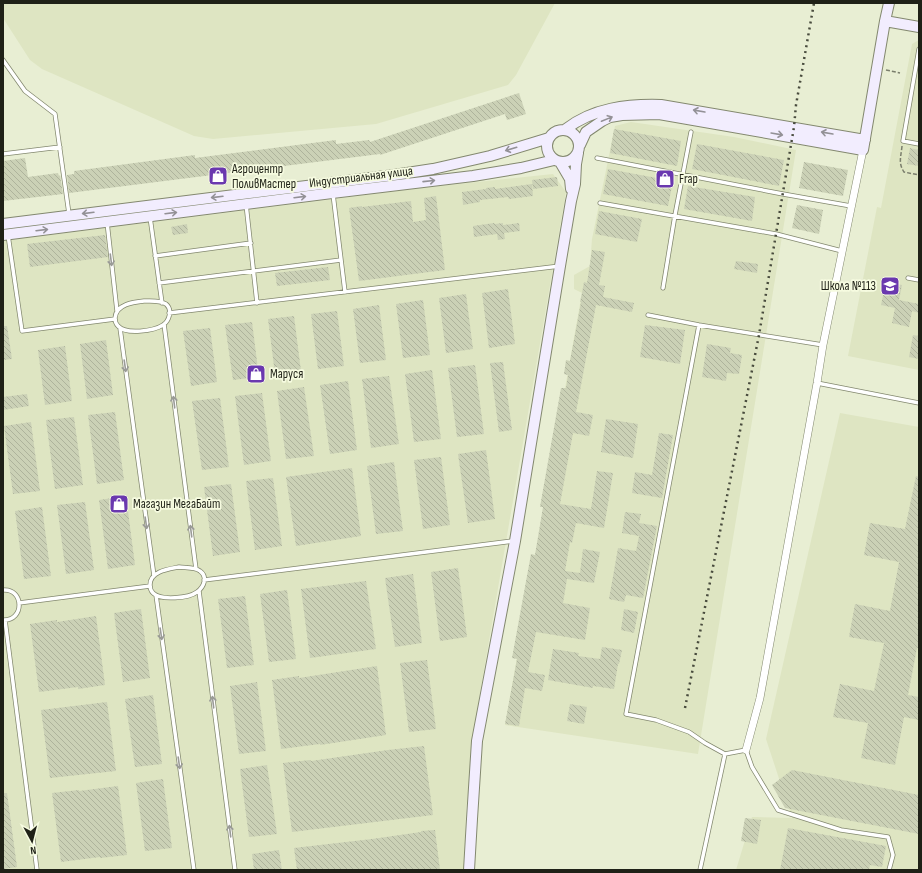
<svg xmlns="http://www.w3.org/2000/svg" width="922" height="873" viewBox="0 0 922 873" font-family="'Sofia Sans Condensed',sans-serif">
<defs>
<pattern id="building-back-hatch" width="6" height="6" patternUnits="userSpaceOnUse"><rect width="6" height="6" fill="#cbd1b6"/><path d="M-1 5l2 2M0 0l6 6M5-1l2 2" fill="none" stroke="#aeb39c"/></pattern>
</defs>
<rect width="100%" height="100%" fill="#e8eed3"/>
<path fill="#dee5c2" d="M3 3H555L516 75 508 85 376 124 213 139 194 136 42 69 30 60 3 18Z
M919 40V370L848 356 877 207 881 208 912 44Z
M631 122 734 137 796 150 698 754 505 725 582 293 574 289V275L590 266 592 239 615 126Z
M553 174 566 192 479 699 466 810 464 870H3V241L421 188Z
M840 413 919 427V870H736L752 817 792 818 766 739Z"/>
<path fill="url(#building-back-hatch)" d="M519 93 526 114 507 120 505 114 380 155V154L69 193 67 175 74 174V171L195 155V158L336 140V144L369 140 370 142Z
M614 129 681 141 677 166 610 153Z
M697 144 784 160 779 186 692 169Z
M910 148 919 150V166L907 164Z
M25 158 28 177 58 173 59 176 60 175 63 194 3 201V161Z
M804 162 848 170 843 196 799 188Z
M608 169 673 181 668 206 603 194Z
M557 177 558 186 533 189 532 180Z
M532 184 533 196 509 199 508 197 480 200V202L463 205 462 192 486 189V188L495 187V189Z
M688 186 755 197 752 221 684 209Z
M436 196 445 270 359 281 349 208 362 206V207L411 201 413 222 426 220 424 198Z
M797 205 823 210 819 234 792 228Z
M599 211 642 219 637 242 595 234Z
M494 223 495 224 503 223V225L519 223 520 231 504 233 505 239 498 240 497 234 474 237 473 226Z
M187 224 188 233 173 235 171 227Z
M105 235 108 257 30 267 27 244Z
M592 250 605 252 599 285 605 286 603 297 634 303 632 312 596 305 576 412 593 415 589 436 573 433 560 504 591 509 597 471 613 473 604 528 576 523 572 543 570 542 565 571 580 573 583 549 600 552 594 583 567 579 563 603 590 608 585 640 536 632 528 672 545 675 542 691 525 688 519 726 505 724 517 659 512 658 531 554 535 555 543 507H540L561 388H566L568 375 564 374 566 360 570 361 581 302H580L582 293 584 282 587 283Z
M736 261 758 264 757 273 734 269Z
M328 267 330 280 277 286 275 273Z
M886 282 902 285 899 300 919 304V313L912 311 909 327 892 323 895 308 881 305Z
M508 289 515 344 489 348 482 293Z
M466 294 473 349 446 353 439 298Z
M423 300 430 355 403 358 396 304Z
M379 305 386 360 360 363 353 309Z
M337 311 344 366 318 369 311 314Z
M294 316 301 371 275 374 268 319Z
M252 322 259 377 233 380 225 325Z
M645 325 685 330 680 364 640 357Z
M3 326H7L12 359 3 360Z
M210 328 217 382 191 386 183 331Z
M913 335 919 336V359L909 357Z
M106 340 113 395 87 399 80 344Z
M707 344 731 348 730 353 742 355 739 374 727 373 726 381 702 377Z
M65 346 72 401 45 405 38 350Z
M503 362 512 430 499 432 490 363Z
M475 365 484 434 457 437 448 368Z
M432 370 441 439 414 442 405 374Z
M389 376 399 444 371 448 362 379Z
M348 381 357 450 330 454 320 385Z
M304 387 314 456 286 459 277 391Z
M262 393 271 461 244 465 235 396Z
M27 394 29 406 3 410V397Z
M220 398 229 467 202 470 192 401Z
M115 412 124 480 97 484 88 415Z
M74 417 83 485 55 489 46 420Z
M606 419 638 424 633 458 601 452Z
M31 422 40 491 13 494 4 426Z
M659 433 673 435 662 498 632 493 635 472 652 475Z
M486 450 495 519 468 523 458 454Z
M441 457 450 525 423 529 414 460Z
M394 462 403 531 376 534 367 466Z
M352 468 361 536 296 546 286 477Z
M916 476 919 477V649L917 648 908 695 919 697V720L904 717 895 765 861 758 868 723 833 717 840 684 874 691 884 643 849 637 855 604 890 611 899 562 864 555 870 523 905 529Z
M273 478 282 546 255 550 246 481Z
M231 484 240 552 213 556 204 487Z
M126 496 135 565 108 569 99 500Z
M85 502 94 570 66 574 57 505Z
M42 507 51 576 24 579 15 511Z
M625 512 641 514 639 523 657 526 643 598 626 595 624 602 609 599 618 548 636 551 639 536 622 533Z
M458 568 467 637 440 641 431 572Z
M413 574 422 643 395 647 385 578Z
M366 581 376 649 310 658 301 589Z
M287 590 296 659 269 662 260 594Z
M245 596 254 665 227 668 218 599Z
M141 609 150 678 123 682 114 613Z
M624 609 638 612 634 633 621 630Z
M96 616 105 685 78 689V687L39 692 30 624 57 620V622Z
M602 647 622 650 619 664H618L614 689 593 686V688L548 680 553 649 579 653 578 656 600 659Z
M427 660 436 729 409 732 400 663Z
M377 666 386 735 320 745V744L281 749 272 680 299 676V678Z
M257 682 266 751 239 754 230 686Z
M153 695 162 764 135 767 125 699Z
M107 702 116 771 50 778 41 710Z
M570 704 587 707 584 724 567 721Z
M424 746 433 815 292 832 283 763 310 760 311 761 388 750Z
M267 765 277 834 249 837 240 769Z
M792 770 919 795V834L785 808 772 785Z
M163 779 172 848 145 851 136 783Z
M118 786 127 855 100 858V857L61 862 52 793 79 790V791Z
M3 793H7L17 867 4 869 3 863Z
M745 818 761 820 757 844 741 841Z
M788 828 886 846 882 867 870 865 869 870H780Z
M435 830 440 870H297L294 848 372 839 421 832V831Z
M279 850 282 870H254L252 854Z"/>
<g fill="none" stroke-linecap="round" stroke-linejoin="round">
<defs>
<path id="lane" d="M919 49 903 141 919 144
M3 60 25 91 55 114 69 214
M3 154 60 147
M597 158 783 194 851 206
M333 194 345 292
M600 203 776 234 842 251
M246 204 257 303
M150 217 162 303
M107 222 117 311
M8 235 22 331 115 319
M155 256 251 243
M908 278 919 280
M159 283 341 260
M663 288 675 215 691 132
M144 301C151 301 160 300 166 304 173 310 169 321 163 325 154 331 126 335 118 326 116 324 115 321 115 318 116 304 134 302 144 301Z
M169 313 560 266
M648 315 699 325 823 345
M164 324 196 569
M699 325 626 714 656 720 689 732 705 743 725 754 746 750 752 767 778 810 841 830 888 837 893 855 889 870
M120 328 154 576
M817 383 919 403
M179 567C185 568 195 567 200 571 208 577 204 587 197 592 189 598 161 601 153 593 151 591 150 588 150 585 150 571 169 569 179 567Z
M204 580 513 541
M3 590C24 588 25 621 3 620
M199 591 235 870
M156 595 194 870
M19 603 150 586
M5 620 37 870
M700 870 725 754"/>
<path id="street" d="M746 750 760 698 817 383 823 345 863 150"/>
<path id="secondary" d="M885 21 919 27
M566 129C593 108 627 104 661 105L865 140
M547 146a16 16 0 1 1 32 0a16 16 0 1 1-32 0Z
M580 145 586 132 602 121 610 117 622 115 659 114 863 150 885 21 889 3
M560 162 570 179 571 189
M3 224 394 175 433 169 490 156 549 138
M3 235 332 193 473 176 521 168 554 160
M469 870 472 819 477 741 515 541 560 266 571 201 575 184 576 164 578 153"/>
</defs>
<use href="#lane" stroke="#83886f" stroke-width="5"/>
<use href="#street" stroke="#83886f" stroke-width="8"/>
<use href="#secondary" stroke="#83886f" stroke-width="12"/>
<path stroke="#7a7e6c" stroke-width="1.5" stroke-dasharray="4 2" stroke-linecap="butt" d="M886 70 900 73
M902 146C901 157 898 163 904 172L919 175"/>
<use href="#lane" stroke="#fff" stroke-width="3.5"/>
<use href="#street" stroke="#fff" stroke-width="7"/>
<use href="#secondary" stroke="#f2edfe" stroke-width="10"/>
<path stroke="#484b3d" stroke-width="2.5" stroke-dasharray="2 4" stroke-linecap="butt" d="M685 708 759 335 794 127 796 105 814 3"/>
</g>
<defs><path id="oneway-shaft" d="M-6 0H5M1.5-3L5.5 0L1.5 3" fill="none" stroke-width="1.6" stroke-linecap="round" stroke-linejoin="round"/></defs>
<g stroke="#939196">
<use href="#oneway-shaft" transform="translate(699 111) rotate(-170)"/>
<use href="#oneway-shaft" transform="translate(607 119) rotate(-22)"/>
<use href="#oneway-shaft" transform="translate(827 133) rotate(-170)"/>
<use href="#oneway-shaft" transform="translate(777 134) rotate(10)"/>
<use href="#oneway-shaft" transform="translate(511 149) rotate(163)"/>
<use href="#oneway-shaft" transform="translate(429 181) rotate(-6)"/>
<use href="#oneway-shaft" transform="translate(217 197) rotate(173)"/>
<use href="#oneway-shaft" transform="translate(300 197) rotate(-7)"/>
<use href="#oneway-shaft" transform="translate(88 213) rotate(173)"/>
<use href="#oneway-shaft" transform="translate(171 213) rotate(-7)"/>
<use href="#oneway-shaft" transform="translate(42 230) rotate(-7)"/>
</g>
<g stroke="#9a9b97">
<use href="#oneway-shaft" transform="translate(111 260) rotate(83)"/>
<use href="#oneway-shaft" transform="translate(125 366) rotate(82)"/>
<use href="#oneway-shaft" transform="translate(174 402) rotate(-97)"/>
<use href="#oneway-shaft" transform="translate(146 523) rotate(82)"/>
<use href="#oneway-shaft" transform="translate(191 531) rotate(-97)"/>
<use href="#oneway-shaft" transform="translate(161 634) rotate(82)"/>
<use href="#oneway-shaft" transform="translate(213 702) rotate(-97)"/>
<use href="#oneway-shaft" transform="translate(179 763) rotate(82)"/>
<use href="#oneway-shaft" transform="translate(230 831) rotate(-97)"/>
</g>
<defs>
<symbol id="shop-square" viewBox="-11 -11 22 22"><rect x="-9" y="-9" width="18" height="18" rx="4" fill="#6a38af" stroke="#f6fbe0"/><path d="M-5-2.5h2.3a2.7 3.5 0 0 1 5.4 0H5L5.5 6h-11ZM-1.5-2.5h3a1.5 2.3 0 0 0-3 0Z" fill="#fff"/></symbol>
<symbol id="school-square" viewBox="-11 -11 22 22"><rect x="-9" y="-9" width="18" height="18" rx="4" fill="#6a38af" stroke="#f6fbe0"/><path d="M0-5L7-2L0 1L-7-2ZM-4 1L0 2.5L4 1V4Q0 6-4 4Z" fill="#fff"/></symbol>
</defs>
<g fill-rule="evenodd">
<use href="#shop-square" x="207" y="165" width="22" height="22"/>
<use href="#shop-square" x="654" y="168" width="22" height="22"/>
<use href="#school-square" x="879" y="275" width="22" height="22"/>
<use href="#shop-square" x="245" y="363" width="22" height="22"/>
<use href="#shop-square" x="108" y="493" width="22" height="22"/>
</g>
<g text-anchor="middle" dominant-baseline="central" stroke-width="3.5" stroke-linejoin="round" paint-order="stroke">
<g font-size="13" fill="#1f2117" stroke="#f6fbe0" text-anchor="start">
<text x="232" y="169">Агроцентр<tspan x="232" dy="15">ПоливМастер</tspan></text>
<text x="679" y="179">Frap</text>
<text x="876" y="286" text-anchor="end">Школа №113</text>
<text x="270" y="374">Маруся</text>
<text x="133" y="504">Магазин МегаБайт</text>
</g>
<g font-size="13" fill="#1f2117" stroke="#f6fbe0">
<text transform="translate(361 177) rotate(-7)">Индустриальная улица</text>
</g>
</g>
<rect width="922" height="873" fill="none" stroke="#1f2117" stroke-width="8"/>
<g transform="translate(32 841) rotate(173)" stroke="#f6fbe0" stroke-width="3" paint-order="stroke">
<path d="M0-3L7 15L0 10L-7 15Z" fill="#1f2117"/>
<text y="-6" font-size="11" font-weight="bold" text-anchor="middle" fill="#1f2117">N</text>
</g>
</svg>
